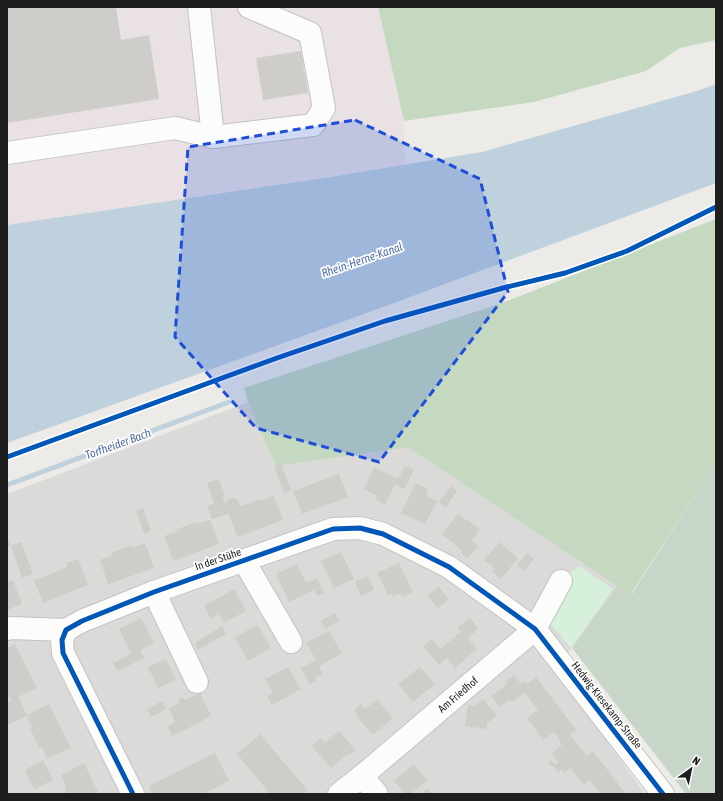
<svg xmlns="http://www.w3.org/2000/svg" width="723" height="801" viewBox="0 0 723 801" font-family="'Asap Condensed',sans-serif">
<rect width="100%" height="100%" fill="#ecebe7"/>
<path fill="#dbdad8" d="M248 402 276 466 408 446 617 586 556 670 645 794H7V494Z"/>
<path fill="#e9e1e4" d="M7 7H378L404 121 405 165 7 225Z"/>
<path fill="#c4d9bf" d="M378 7H716V40L680 48 646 71 534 102 404 121Z
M716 219V462L631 594 617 586 408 447 276 466 248 402 244 388 505 302Z"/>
<path fill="#c7d6c9" d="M716 462V794H686L572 648 617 586 632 594Z"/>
<path fill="#d7f0db" d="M579 566 613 589 571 648 548 621 570 573Z"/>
<path fill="#bed1dc" d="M716 84V183L394 303 7 443V225L330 177 482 152 697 91Z"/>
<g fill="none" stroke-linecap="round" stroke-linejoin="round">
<path stroke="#bed1dc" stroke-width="5" d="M7 485 229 402"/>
</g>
<path fill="#cfcdca" d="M7 7H116L121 40 149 35 159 99 7 123Z
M301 51 308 93 263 100 256 58Z
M281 463 291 490 284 493 274 466Z
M405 466 414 470 404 489 395 484 385 505 375 499 377 496 364 489 374 467 398 479Z
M339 474 348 497 302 514 293 491Z
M219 479 224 494 223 498 226 505 227 500 233 498 238 500 240 506 261 499 262 500 274 496 283 520 237 537 229 514 212 519 207 506 214 503 207 483Z
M416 483 429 490 426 495 437 501 425 524 401 513Z
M451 486 457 491 446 507 439 502Z
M143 508 151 531 144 534 136 511Z
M458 514 466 521 467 519 480 530 471 540 478 546 467 558 461 553 462 551 442 534Z
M210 520 219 544 173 561 164 536 177 532 175 530 196 522 197 524Z
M7 536 11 546 7 547Z
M21 542 33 574 22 578 11 546Z
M499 542 518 558 501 579 493 572 495 569 484 560Z
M145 543 154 568 108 584 100 560 112 555 111 553 132 545 133 548Z
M341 552 354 579 334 588 321 561Z
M527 553 534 559 524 571 517 565Z
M78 559 88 585 43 603 34 580 57 572V571L67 567 66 563Z
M399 563 413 592 402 597 401 593 393 597 392 593 388 595 377 573Z
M297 564 306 583 317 578 324 593 317 596 314 590 289 602 276 574Z
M368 576 374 590 361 596 355 582Z
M13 580 22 604 7 610V582Z
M439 587 449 599 438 608 427 596Z
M234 589 246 611 224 623 219 614 211 619 204 606Z
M335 613 339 621 325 629 321 621Z
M141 618 154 643 140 650 144 658 117 671 113 663 131 654 119 629Z
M470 618 478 629 468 638 477 649 455 668 447 658 439 665 423 646 432 639 440 649 461 632 457 628Z
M258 625 271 648 248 661 235 637Z
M222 626 226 634 198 650 195 643Z
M329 631 342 653 319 666 323 674 315 678 317 680 310 684 301 668 316 660 306 643Z
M15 644 37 688 18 697 27 715 49 704 71 748 47 759 42 747 39 748 30 728 32 727 27 716 7 725V702L11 701 7 693V648Z
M166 659 176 680 158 688 148 667Z
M288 667 301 689 272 705 267 696 273 693 265 679Z
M420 667 435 684 413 702 398 684Z
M514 675 521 684 525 681 527 684 536 677 576 730 570 735 587 756 593 751 626 794H601L590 780 584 785 571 768 564 773 562 769 558 773 553 766 551 767 548 763 551 760 555 765 558 762 552 753 562 745 560 743 561 742 554 732 543 740 527 718 538 710 525 693 512 702 510 699 500 707 491 696 507 684 505 682Z
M200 693 211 715 203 720V721L172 736 167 726 175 722 169 708 180 703 178 700 183 697 184 700Z
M377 699 393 718 373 735 356 716 357 715 354 710 361 704 365 709Z
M483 699 497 716 487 723V729L465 726 468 705 474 706Z
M162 701 166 709 151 717 147 709Z
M339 731 355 750 349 755 348 754 331 768 312 746 321 738 325 743Z
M260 734 308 791 304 794H270L237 754Z
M215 753 229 781 203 794H152L149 786Z
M43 760 53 780 34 789 25 770Z
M84 763 99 794H67L64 788 67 787 61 775Z
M414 764 427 780 411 794H406L394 781Z
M427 789 432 794H421Z"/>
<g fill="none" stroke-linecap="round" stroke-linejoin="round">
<defs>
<g id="minor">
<path d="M199 7 213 137"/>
<path d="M7 153 175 128 213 137 313 125 324 108 310 33 249 7"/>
<path d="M244 561 291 642"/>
<path d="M154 592 197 682"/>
<path d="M7 629 11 628 66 630"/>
<path d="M362 776 377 794"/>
<path d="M133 794 63 653 62 640 66 630 82 621 154 592 333 529 360 528 383 534 449 567 535 629 663 794"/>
<path id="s1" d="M339 794 362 776 535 629 561 581"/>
</g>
</defs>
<use href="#minor" stroke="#c3c3c1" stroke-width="24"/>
<use href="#minor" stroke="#fcfcfb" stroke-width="22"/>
<defs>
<path id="cycleway" d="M7 457 277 358 385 321 503 288 565 273 627 251 716 207
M133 794 63 653 62 640 66 630 82 621 154 592 333 529 360 528 383 534 449 567 535 629 663 794"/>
</defs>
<use href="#cycleway" stroke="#fff" stroke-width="8"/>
<use href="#cycleway" stroke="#0057b8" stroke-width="5"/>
</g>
<path fill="#1d4ed8" fill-opacity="0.2" stroke="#1d4ed8" stroke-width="3" stroke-dasharray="8 5" stroke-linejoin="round" d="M355 120 480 179 508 292 379 462 256 428 175 337 188 147Z"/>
<g text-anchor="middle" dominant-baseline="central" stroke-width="3.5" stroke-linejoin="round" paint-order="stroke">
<g font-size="11" fill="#1e1e1e" stroke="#fff">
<text transform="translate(218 559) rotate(-19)">In der Stühe</text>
<text stroke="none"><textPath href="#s1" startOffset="155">Am Friedhof</textPath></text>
<text transform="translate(607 705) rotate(52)">Hedwig-Kiesekamp-Straße</text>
</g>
<g font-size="12" font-style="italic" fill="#5370a5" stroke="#fff">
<text transform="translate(362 260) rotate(-19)">Rhein-Herne-Kanal</text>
<text transform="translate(118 444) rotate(-20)">Torfheider Bach</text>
</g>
</g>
<rect width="723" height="801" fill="none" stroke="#1e1e1e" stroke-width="16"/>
<g transform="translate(691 769) rotate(33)" stroke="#ffffff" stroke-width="3" paint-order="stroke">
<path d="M0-3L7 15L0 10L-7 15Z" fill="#1e1e1e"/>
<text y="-6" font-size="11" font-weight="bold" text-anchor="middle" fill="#1e1e1e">N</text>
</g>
</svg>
